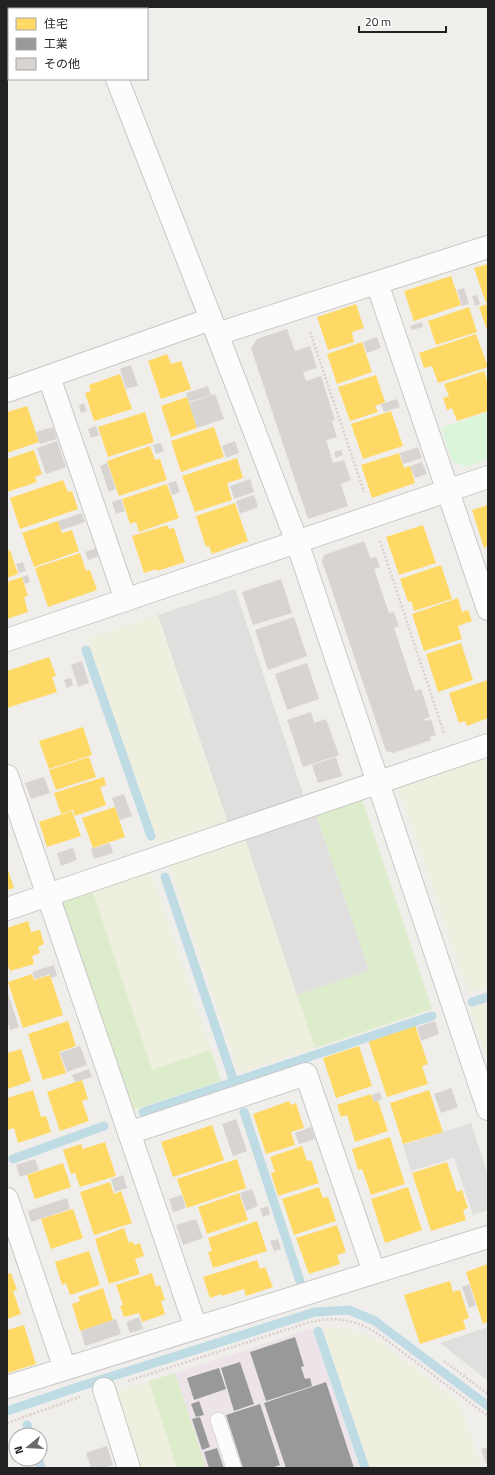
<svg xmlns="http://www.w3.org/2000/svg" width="495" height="1475" viewBox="0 0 495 1475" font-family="'Titillium Web','Noto Sans JP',sans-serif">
<rect width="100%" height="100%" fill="#f0eeeb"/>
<path fill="#ede4e9" d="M313 1328 359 1468H206L175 1373Z"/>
<path fill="#efefdf" d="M158 615 229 826 160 848 87 639Z
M488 756V986L469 993 398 787Z
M245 838 315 1048 239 1073 168 864Z
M151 872 211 1050 152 1070 93 892Z
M488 1002V1061L470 1008Z
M322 1327 350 1329 376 1339 459 1402 482 1468H370Z
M149 1381 177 1468H137L112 1394Z"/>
<path fill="#ddeccb" d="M362 799 432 1009 315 1048 297 995 369 971 316 814Z
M93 892 152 1070 211 1050 221 1081 132 1110 62 902Z
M175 1373 206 1468H177L149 1381Z"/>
<path fill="#daf5da" d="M488 412V459L465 467 452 461 441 428Z"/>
<path fill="#e0dfde" d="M235 589 305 800 229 826 158 615Z
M316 814 369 971 297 995 245 838Z
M471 1123 488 1175V1210L473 1215 454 1158 411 1171 403 1145Z
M488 1327V1381L440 1343Z"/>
<path fill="#ffd966" d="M488 264V302L486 303 474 268Z
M451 276 461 305 414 321 404 291Z
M356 304 364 328 352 332 354 342 328 350 317 317Z
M488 304V333L479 307Z
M469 307 477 332 436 345 428 321Z
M476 334 488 367 438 383 432 366 424 368 419 353Z
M362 342 372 372 337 384 327 354Z
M167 354 171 364 181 361 191 389 161 399 148 361Z
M484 371 488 383V411L457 421 452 408 447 410 443 398 449 396 444 384Z
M120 374 132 409 94 421 85 393 91 391 89 385Z
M376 375 385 402 375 406 378 412 350 421 338 387Z
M187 397 197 428 171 437 161 406Z
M27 406 39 442 7 453V412Z
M391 411 403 446 363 459 351 424Z
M145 412 154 442 108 457 98 427Z
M214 427 224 457 181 472 171 441Z
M150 446 155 460 160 459 167 480 119 496 107 461Z
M34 450 42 474 35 477 37 482 7 492V459Z
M399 453 404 468 410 466 415 483 372 498 361 465Z
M237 458 243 478 227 483 232 500 195 512 182 476Z
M63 480 68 492 72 491 78 509 20 529 10 498Z
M167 484 179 518 139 532 136 522 130 524 122 499Z
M235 503 248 541 212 554 209 546 206 547 196 516Z
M488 505V546L484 548 472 510Z
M58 521 62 533 72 530 79 551 34 567 22 533Z
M167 525 169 529 174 528 185 562 157 571 156 569 144 573 132 536Z
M423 525 436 563 399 575 386 537Z
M10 550 18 574 7 578V551Z
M80 553 86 571 90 570 97 590 48 607 35 568Z
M441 565 452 599 414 611 411 601 408 602 400 579Z
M22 577 28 596 24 597 28 612 7 619V582Z
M458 598 462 612 468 610 472 621 458 626 462 639 424 651 412 614Z
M461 643 473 680 438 692 426 654Z
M49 657 56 676 52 677 57 692 7 708V671Z
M488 680V718L467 726 465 721 459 723 449 693Z
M83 727 92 755 49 769 39 741Z
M89 757 96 777 56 790 49 770Z
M104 777 106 785 100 787 106 805 75 816 73 810 61 814 54 793Z
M115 807 125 837 93 848 82 818Z
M72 811 81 836 47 847 39 822Z
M7 867 14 888 7 890Z
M28 921 31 932 40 930 44 944 38 947 40 953 32 956 34 964 10 971 7 963V928Z
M32 974 34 980 50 975 63 1015 23 1028 8 982Z
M68 1021 76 1046 59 1052 66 1073 43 1080 28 1034Z
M415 1025 428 1064 422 1066 428 1084 387 1097 368 1040Z
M359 1046 372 1086 336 1098 323 1058Z
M21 1049 31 1081 7 1089V1053Z
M82 1080 88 1099 82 1101 89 1121 60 1131 47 1092Z
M33 1090 41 1117 46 1116 51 1132 18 1143 14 1128 7 1130V1098Z
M429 1090 443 1132 403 1144 390 1103Z
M371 1094 374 1102 378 1101 388 1131 355 1142 347 1115 341 1117 337 1105Z
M289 1101 291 1105 296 1103 304 1128 291 1132 295 1145 266 1154 253 1114Z
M212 1125 224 1160 173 1177 161 1142Z
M390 1137 405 1184 371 1195 362 1169 358 1170 352 1149Z
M105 1142 116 1176 80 1187 75 1173 71 1174 63 1150 81 1144 83 1149Z
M302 1146 307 1161 311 1160 319 1183 278 1196 271 1173 275 1172 270 1157Z
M237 1159 246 1188 187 1208 177 1179Z
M447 1162 457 1192 462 1190 468 1208 463 1210 466 1220 431 1231 412 1173Z
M63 1163 71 1187 35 1199 27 1175Z
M110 1182 114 1194 121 1191 132 1223 94 1235 80 1192Z
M319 1187 323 1198 328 1197 336 1221 294 1235 282 1199Z
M408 1187 422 1230 385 1243 371 1199Z
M239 1193 248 1220 207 1234 198 1207Z
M73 1209 83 1238 51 1249 41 1219Z
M257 1221 267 1251 213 1268 208 1252 212 1251 208 1238Z
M337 1225 346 1252 337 1255 340 1264 309 1274 296 1238Z
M124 1228 129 1243 133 1241 134 1245 140 1243 144 1256 135 1259 140 1274 109 1284 95 1239Z
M89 1251 100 1285 70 1295 66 1283 62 1285 55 1262Z
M257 1260 260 1269 265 1267 273 1287 246 1296 244 1289 222 1296 221 1294 210 1298 203 1277Z
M488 1264V1322L483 1324 466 1272Z
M11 1273 17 1290 13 1291 21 1314 7 1319V1274Z
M152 1273 156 1287 160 1285 165 1300 161 1301 165 1314 142 1322 139 1313 124 1317 120 1306 123 1305 116 1285Z
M450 1281 453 1292 460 1290 469 1318 463 1320 466 1329 420 1344 404 1295Z
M103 1288 113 1320 80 1331 72 1304 80 1301 78 1297Z
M24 1325 36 1364 7 1373V1330Z"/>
<path fill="#999" d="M295 1337 304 1366 301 1367 305 1379 310 1378 312 1386 266 1401 250 1352Z
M240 1362 254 1404 234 1411 221 1368Z
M219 1368 226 1389 194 1400 187 1378Z
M326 1382 354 1468H286L264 1403Z
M199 1401 204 1415 196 1417 191 1404Z
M260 1404 280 1465 271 1468H243L226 1415Z
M200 1417 210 1447 202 1450 192 1419Z
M217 1448 224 1468H209L204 1452Z"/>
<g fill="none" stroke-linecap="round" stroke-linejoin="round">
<path stroke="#bfdbe3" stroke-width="9" d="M86 650 151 836
M165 877 234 1082
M472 1002 488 997
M143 1112 432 1016
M244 1112 300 1281
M13 1159 104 1126
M318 1331 365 1468
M7 1411 75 1388 315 1312 349 1310 375 1321 488 1406
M27 1425 30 1435
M38 1459 41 1468"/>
</g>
<path fill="#d7d4d2" d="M464 288 469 304 462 306 457 290Z
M477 295 480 304 475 306 472 296Z
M422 322 423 327 412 330 410 326Z
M287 329 295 351 310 346 317 368 303 372 306 381 321 376 335 420 332 421 337 437 326 440 333 463 344 460 351 480 341 484 348 506 308 519 251 348 257 339Z
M377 337 381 348 367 353 363 342Z
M131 365 138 386 126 389 120 369Z
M208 386 211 395 189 402 186 393Z
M215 394 224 419 197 428 189 403Z
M397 399 400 407 384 412 381 404Z
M84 403 87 411 81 413 79 405Z
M96 426 99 435 91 438 88 429Z
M53 427 57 439 40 444 36 432Z
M57 441 66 467 46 474 37 448Z
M235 441 239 453 226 458 222 446Z
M161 443 164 451 156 454 153 445Z
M418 447 422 458 403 464 400 453Z
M341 450 343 455 336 458 334 452Z
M422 462 427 474 415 478 410 466Z
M107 463 116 489 109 492 100 466Z
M250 479 254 492 234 499 230 486Z
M176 481 180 492 172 495 168 483Z
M254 495 258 507 240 514 236 501Z
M121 499 125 511 116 514 112 502Z
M82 513 85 522 61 530 58 521Z
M364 541 372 562 371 558 376 557 380 567 374 569 389 613 394 612 399 626 394 628 415 691 421 689 430 717 424 719 425 721 431 719 436 735 430 737 431 740 393 753 386 751 322 561 324 555Z
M96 548 99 556 88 560 85 552Z
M23 562 26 571 19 573 16 564Z
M28 575 30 582 25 584 22 577Z
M281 579 292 613 253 625 242 592Z
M294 617 307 656 268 670 255 630Z
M82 661 89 683 78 687 71 665Z
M307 663 319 699 287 710 275 674Z
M71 678 73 685 67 688 64 680Z
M311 712 314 723 326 719 339 755 303 767 287 720Z
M336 757 342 776 318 783 312 765Z
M44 777 50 793 31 799 25 783Z
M124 794 132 816 120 820 112 798Z
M110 843 113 853 94 859 91 849Z
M73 848 77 860 61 866 57 853Z
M54 965 57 976 51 978 50 974 35 979 32 972Z
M7 990 19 1027 10 1030 7 1020Z
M435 1021 439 1034 421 1041 417 1027Z
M80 1046 87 1065 67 1072 60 1053Z
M89 1069 92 1077 75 1082 72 1075Z
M451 1088 458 1107 441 1113 434 1094Z
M380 1092 382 1099 374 1102 372 1095Z
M236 1119 247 1151 233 1156 222 1124Z
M311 1127 315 1139 299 1144 295 1133Z
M35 1159 39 1170 20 1177 16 1165Z
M123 1175 127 1188 115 1192 111 1179Z
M252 1189 258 1206 246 1211 240 1193Z
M182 1195 186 1208 173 1212 169 1199Z
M67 1198 70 1209 31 1222 28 1211Z
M268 1206 270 1214 263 1217 260 1209Z
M196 1219 203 1238 183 1245 176 1225Z
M278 1239 281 1249 274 1251 270 1241Z
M469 1284 476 1305 469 1308 462 1287Z
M139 1317 143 1329 130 1333 126 1322Z
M116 1319 121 1334 85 1346 81 1331Z
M107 1446 113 1465 104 1468H91L86 1453Z
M488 1447V1463L486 1464 481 1449Z"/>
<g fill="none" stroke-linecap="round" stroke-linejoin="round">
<defs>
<path id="service" d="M218 1420 234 1468"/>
<path id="minor" d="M89 7 90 9
M117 79 217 334 297 542 488 1109
M377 283 488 609
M217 334 488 247
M49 377 126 600
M7 391 211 319
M7 640 488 477
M7 776 196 1328
M7 909 488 745
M129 1133 306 1074 374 1272
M7 1199 65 1369
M7 1387 488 1237
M104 1389 129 1468"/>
</defs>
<use href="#service" stroke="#c9c8c7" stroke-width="16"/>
<use href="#minor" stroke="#c9c8c7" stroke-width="24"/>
<path stroke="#dccecd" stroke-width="2.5" stroke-dasharray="2 2" stroke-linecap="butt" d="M310 332 364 492
M380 541 444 733
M444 1361 488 1394
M128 1381 310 1322C338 1316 358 1320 381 1336L488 1416
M7 1423 80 1397"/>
<use href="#service" stroke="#fdfcfc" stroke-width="15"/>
<use href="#minor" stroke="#fdfcfc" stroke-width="22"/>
</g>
<rect width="495" height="1475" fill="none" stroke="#222222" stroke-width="16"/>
<rect x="8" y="8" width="140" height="72" fill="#ffffff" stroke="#a7a7a7"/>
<rect x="16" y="18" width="20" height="12" fill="#ffd966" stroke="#a7a7a7"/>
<text x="44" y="28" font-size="12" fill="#222222">住宅</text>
<rect x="16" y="38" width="20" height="12" fill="#999999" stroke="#a7a7a7"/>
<text x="44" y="48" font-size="12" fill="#222222">工業</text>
<rect x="16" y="58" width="20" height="12" fill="#d7d4d2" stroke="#a7a7a7"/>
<text x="44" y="68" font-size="12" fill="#222222">その他</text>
<g transform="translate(28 1447) rotate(252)"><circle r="19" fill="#ffffff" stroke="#a7a7a7"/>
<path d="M0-3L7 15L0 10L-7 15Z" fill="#6a6968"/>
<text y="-6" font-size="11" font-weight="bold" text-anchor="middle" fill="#222222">N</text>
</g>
<path d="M359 26v6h87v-6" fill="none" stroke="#222222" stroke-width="2"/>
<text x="365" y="26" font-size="12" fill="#222222" stroke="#ffffff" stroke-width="3" paint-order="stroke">20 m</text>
</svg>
